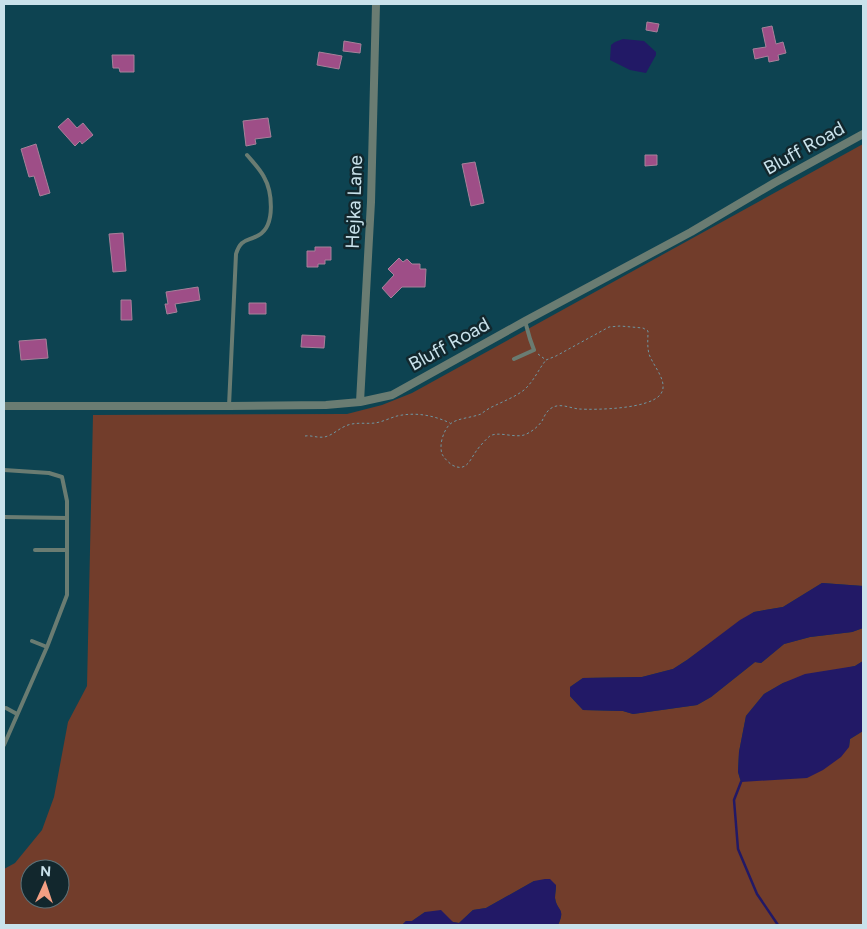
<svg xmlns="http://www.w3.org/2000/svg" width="867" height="929" viewBox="0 0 867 929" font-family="Figtree,sans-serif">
<rect width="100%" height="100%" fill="#0d4351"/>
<path fill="#723d2b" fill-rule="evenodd" d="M863 144V586L822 583 783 607 754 612 687 660 673 669 642 677 583 678 570 687V696L583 710 623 711 633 714 697 705 711 697 755 662 761 663 784 644 810 637 852 632 863 628V661L855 666 783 683 764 694 746 716 739 752 738 772 741 782 849 747 850 739 863 731V925H558C566 908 557 912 555 898 555 894 556 889 556 885L534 881 486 908 473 910 459 923 453 922 425 912 412 921H406L402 925H4V869L15 863 42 830 54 797 68 722 87 686 93 415 347 414 382 405 412 393ZM30 869H60V899H30Z"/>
<path fill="#221966" d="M623 39 644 41 656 52V55L646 73 630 70 610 60 611 45 615 42Z
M822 583 863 586V628L852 632 810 637 784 644 761 663 755 662 711 697 697 705 633 714 623 711 583 710 570 696V687L583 678 642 677 673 669 687 660 740 620 754 612 783 607Z
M863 661V731L850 739 849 747 841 757 823 770 807 778 741 782 738 772 739 752 746 716 764 694 783 683 805 674 855 666Z
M545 879H550L556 885C556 889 555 894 555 898 557 912 566 907 558 925H402L406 921H412L425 912 441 910 453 922 459 923 473 910 486 908 534 881Z"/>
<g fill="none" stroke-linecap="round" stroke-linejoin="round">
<path stroke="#221966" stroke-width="2.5" d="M741 782 734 800 738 849 757 894 778 925"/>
</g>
<path fill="#9e4e87" stroke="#a7819a" d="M647 22 659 24 657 32 646 30Z
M772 26 776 44 783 42 786 53 778 55 779 60 769 62 768 56 755 59 753 49 766 47 762 28Z
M344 41 361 44 360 53 343 51Z
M319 52 342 56 339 69 317 65Z
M112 55H134V72H120L119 68H113Z
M68 118 77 128 83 123 93 135 82 144 80 141 75 146 58 127Z
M268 118 271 137 255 139 256 144 246 146 243 121Z
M36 144 50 193 40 196 34 176 29 177 21 149Z
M645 155H657V165L645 166Z
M475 162 484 203 471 206 462 164Z
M123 233 126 271 113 272 109 234Z
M315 247H331V260H325V264H318V267H307V251H315Z
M399 258 403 262 407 259 412 264H420V269H426L425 287H402L391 298 382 288 394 275 388 269Z
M198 287 200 300 175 304 177 312 167 314 165 304H168L166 292Z
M121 300H131L132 320H121Z
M249 303H266V314H249Z
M302 335 325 336 324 348 301 347Z
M46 339 48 358 21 360 19 341Z"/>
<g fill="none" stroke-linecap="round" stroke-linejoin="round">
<path stroke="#6f96a1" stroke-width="1" stroke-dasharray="2.5 2.5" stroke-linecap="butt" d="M538 354 546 360 556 356 609 327 620 326 643 328 648 331C648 339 647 346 649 354 653 366 670 383 660 395 648 409 597 410 579 409 569 408 559 402 550 409 546 412 544 417 542 421 538 427 530 433 524 435 514 438 498 431 490 436 487 438 479 447 477 450 470 459 467 473 452 465 448 462 444 458 442 454 439 445 443 432 449 425 456 418 471 418 481 414 485 411 489 408 494 406 504 401 515 397 524 390 534 381 538 370 546 360
M305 436C311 435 317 438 324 437 332 436 339 428 348 425 357 422 366 424 375 423 382 422 390 418 397 416 415 412 433 415 450 423"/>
<path stroke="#6a7c72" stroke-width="4" d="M514 359 534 350 530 339 525 321
M229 406 236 254C241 238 247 242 259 235 276 225 272 191 264 177 260 169 253 162 247 155
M4 470 49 473 62 477 67 501V595L47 647 4 745
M4 517 67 518
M35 550H67
M32 641 47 647
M6 708 17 714"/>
<path stroke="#6a7c72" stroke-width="8" d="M360 402 371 202 376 4
M4 406H229L326 405 360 402 392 395 525 321 691 232 774 183 863 134"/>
</g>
<g text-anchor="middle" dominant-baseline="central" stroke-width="5" stroke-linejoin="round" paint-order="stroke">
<g font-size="19" fill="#c9e2eb" stroke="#12272d">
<text transform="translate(804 148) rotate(-29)">Bluff Road</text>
<text transform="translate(354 202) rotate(-88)">Hejka Lane</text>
<text transform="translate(449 344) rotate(-29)">Bluff Road</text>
</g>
</g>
<rect width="867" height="929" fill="none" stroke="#c9e2eb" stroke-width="10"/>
<g transform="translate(45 884) rotate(3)"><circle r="24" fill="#12272d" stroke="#5b7279"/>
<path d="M0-4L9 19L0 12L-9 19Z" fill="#f39f83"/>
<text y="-8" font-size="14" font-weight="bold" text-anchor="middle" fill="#c9e2eb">N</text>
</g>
</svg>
